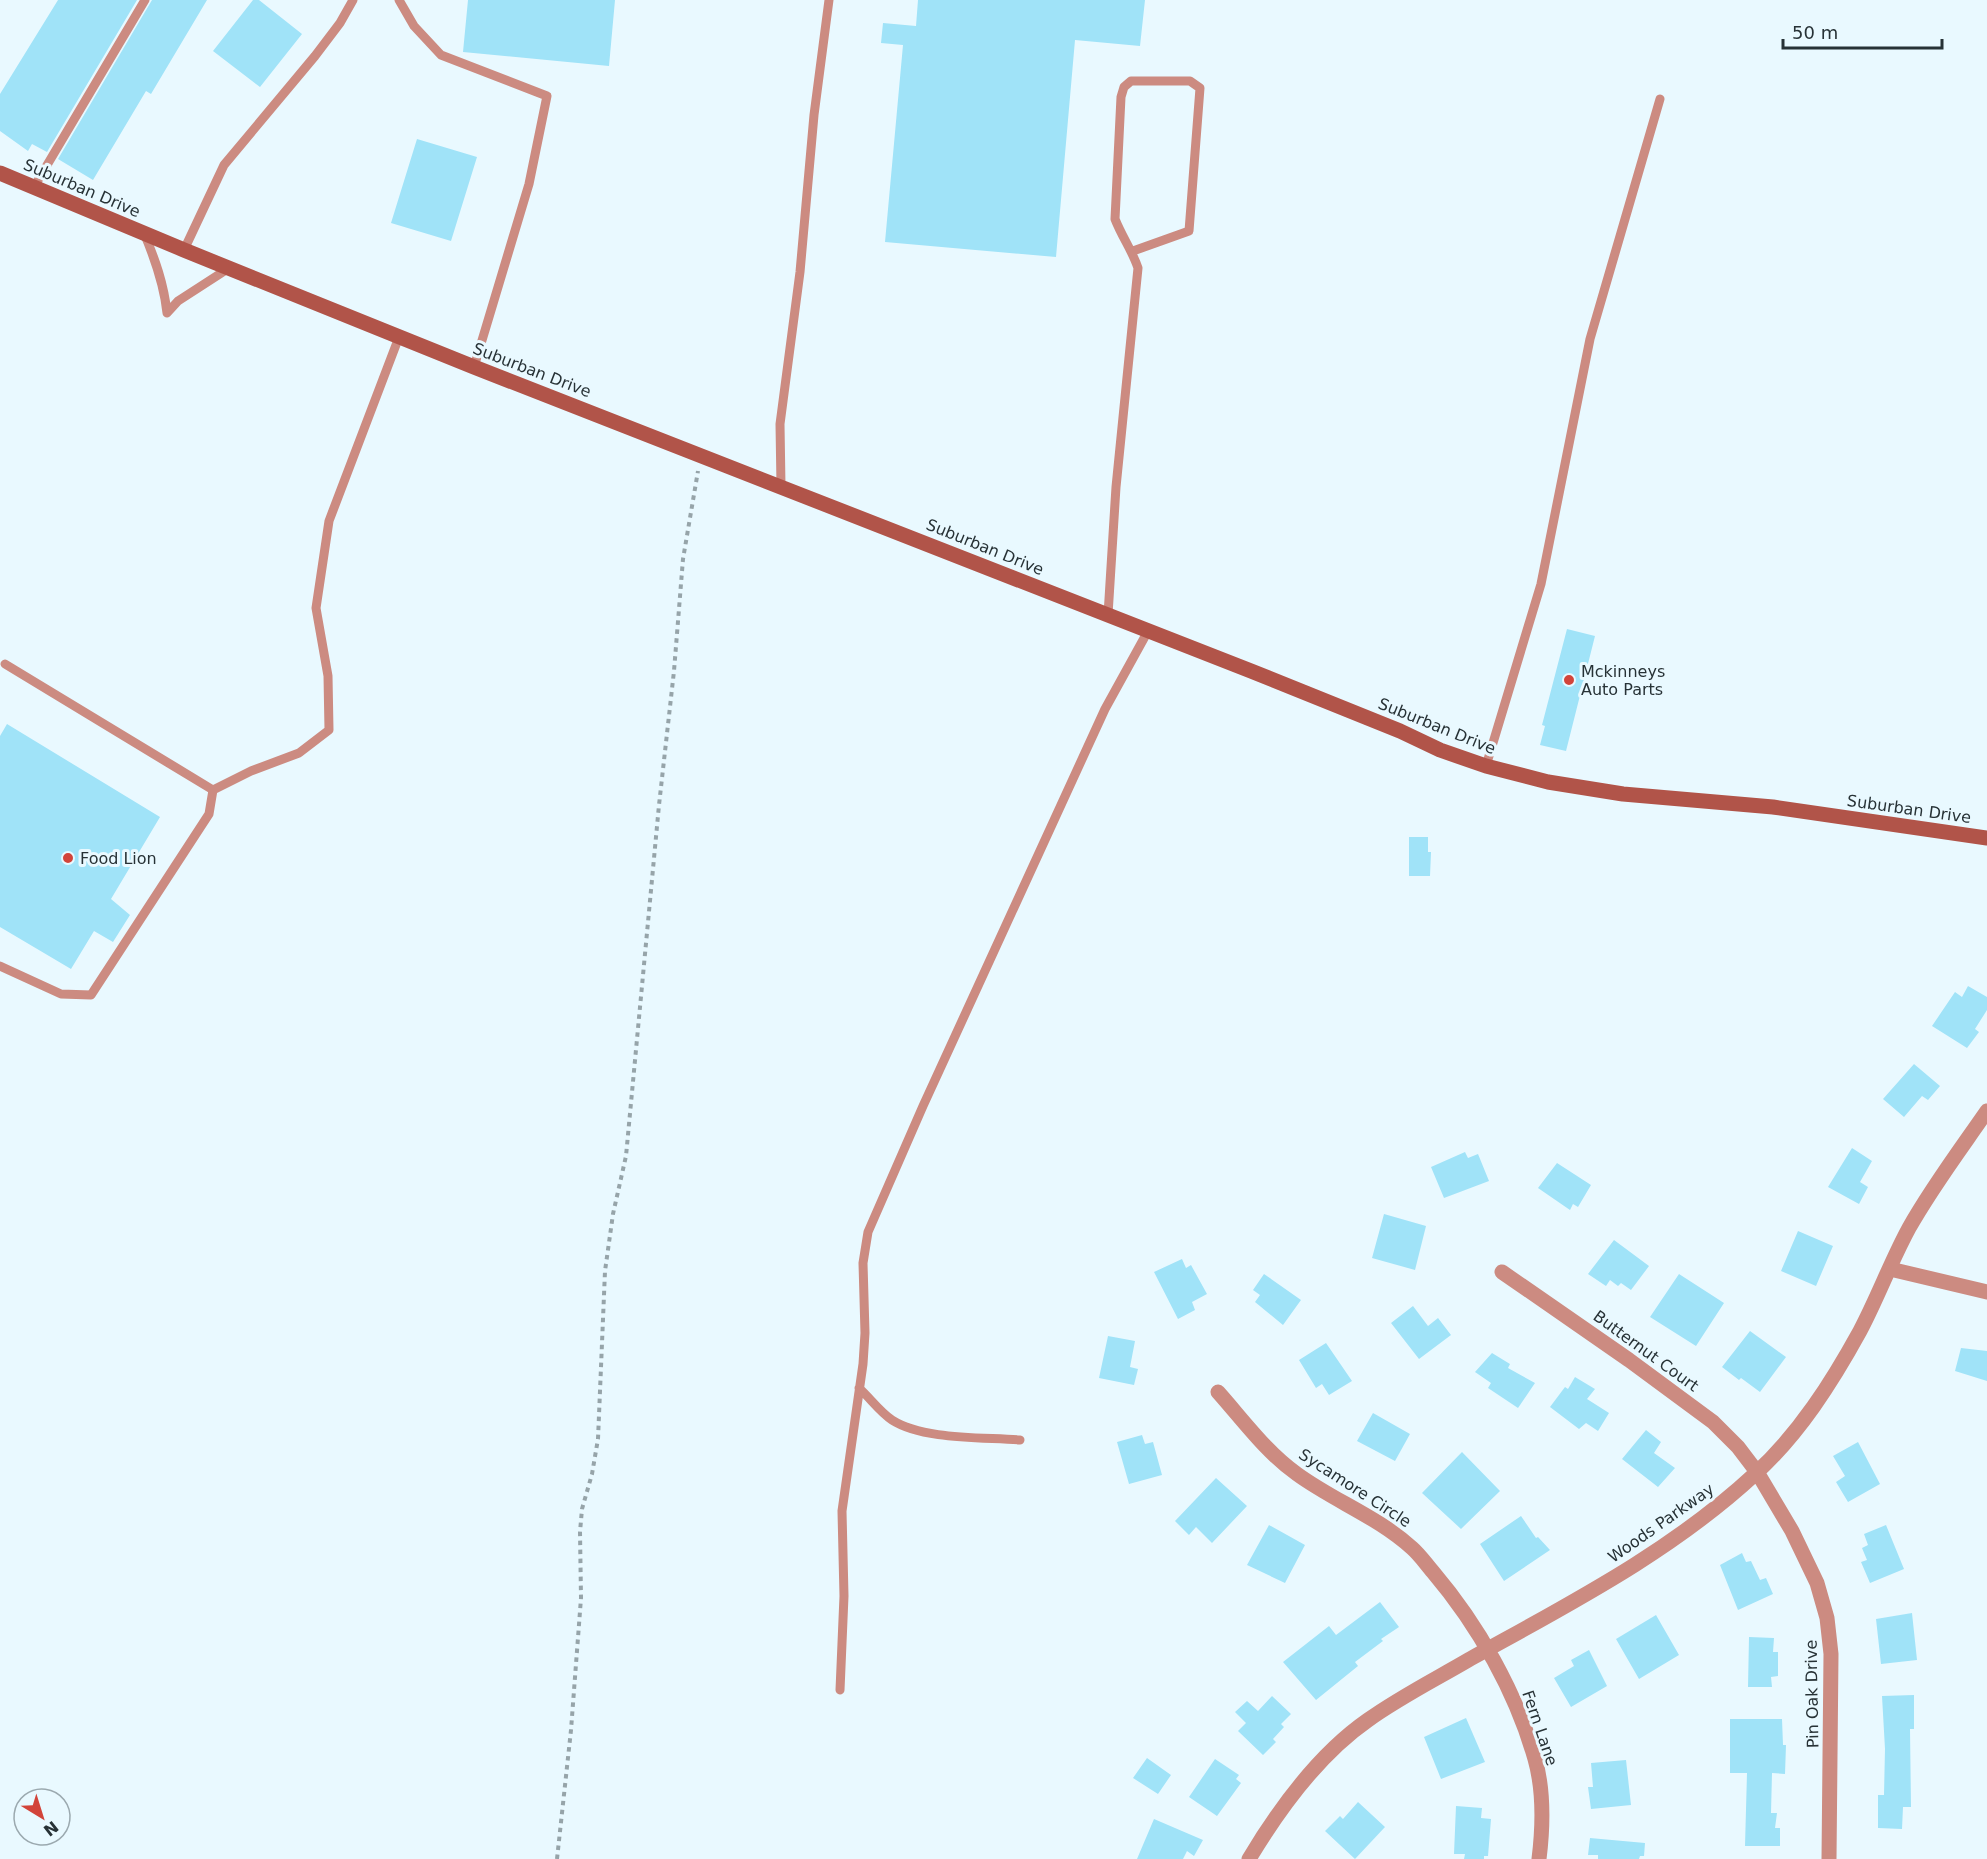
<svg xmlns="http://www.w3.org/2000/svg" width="1987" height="1859" viewBox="0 0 1987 1859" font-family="'DejaVu Sans',sans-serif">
<rect width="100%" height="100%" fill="#e9f9ff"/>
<path fill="#a0e3f8" d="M58 0H137L47 152 32 144 28 151 0 131V94Z
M152 0H207L151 94 146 91 93 180 58 159Z
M253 0H259L302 34 260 87 213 51Z
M468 0H615L609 66 463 52Z
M918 0H1145L1140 46 1075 40 1056 257 885 242 903 45 881 43 883 23 916 26Z
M417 139 477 157 451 241 391 223Z
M1567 629 1595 636 1566 751 1540 745 1545 726 1542 725Z
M7 724 160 817 111 899 130 915 113 942 94 931 71 969 0 927V736Z
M1409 837H1428V852H1431L1430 876H1409Z
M1968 986 1987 997V1010L1975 1029 1979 1032 1967 1048 1932 1026 1955 992 1962 997Z
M1914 1064 1940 1086 1928 1100 1922 1096 1904 1117 1883 1099Z
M1852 1148 1872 1161 1860 1182 1868 1187 1859 1204 1828 1187Z
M1465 1152 1468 1158 1478 1154 1489 1181 1444 1198 1431 1167Z
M1557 1163 1591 1185 1578 1207 1573 1204 1570 1210 1538 1188Z
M1384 1214 1426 1226 1415 1270 1372 1258Z
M1798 1231 1833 1246 1816 1286 1781 1271Z
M1614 1240 1649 1266 1631 1290 1621 1283 1618 1286 1610 1280 1606 1286 1588 1274Z
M1182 1259 1186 1268 1191 1265 1207 1294 1192 1302 1195 1310 1178 1319 1154 1272Z
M1264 1274 1301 1300 1283 1325 1255 1302 1260 1295 1253 1290Z
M1679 1274 1724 1303 1696 1346 1650 1317Z
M1413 1306 1428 1326 1438 1318 1451 1335 1419 1359 1391 1323Z
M1750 1331 1786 1357 1760 1392 1741 1378 1739 1380 1722 1367Z
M1108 1336 1135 1341 1130 1367 1138 1369 1134 1385 1099 1378Z
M1326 1343 1352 1381 1329 1395 1322 1384 1316 1388 1299 1360Z
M1961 1348 1987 1351V1381L1955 1371Z
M1492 1353 1510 1364 1508 1368 1535 1383 1518 1408 1488 1388 1491 1383 1475 1372Z
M1575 1377 1595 1389 1587 1399 1609 1413 1598 1431 1586 1423 1579 1429 1550 1407 1565 1387 1568 1389Z
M1373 1413 1410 1434 1395 1461 1357 1441Z
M1646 1430 1661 1442 1654 1453 1675 1468 1658 1487 1622 1459Z
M1142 1435 1145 1444 1153 1442 1162 1475 1129 1484 1117 1442Z
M1858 1442 1880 1484 1848 1502 1836 1482 1845 1476 1833 1456Z
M1462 1452 1500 1491 1461 1529 1422 1493Z
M1216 1478 1247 1506 1212 1543 1196 1527 1189 1535 1175 1521Z
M1521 1516 1536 1538 1538 1537 1550 1550 1504 1581 1480 1544Z
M1269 1525 1305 1545 1285 1583 1247 1565Z
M1886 1525 1904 1569 1870 1583 1861 1562 1867 1560 1862 1548 1868 1545 1864 1534Z
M1742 1553 1746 1562 1751 1561 1760 1580 1766 1578 1773 1594 1738 1610 1720 1565Z
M1380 1602 1399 1627 1381 1639 1383 1641 1355 1662 1358 1666 1316 1700 1283 1662 1329 1626 1336 1635Z
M1912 1613 1917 1660 1881 1664 1876 1619Z
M1656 1615 1679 1655 1639 1679 1616 1639Z
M1749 1637 1774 1638 1773 1652H1778V1676L1771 1677 1772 1687H1748Z
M1589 1650 1607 1686 1571 1707 1554 1678 1574 1666 1571 1660Z
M1914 1695V1729H1910L1911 1807H1903L1902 1829 1878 1828V1795H1884L1885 1749 1882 1696Z
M1272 1696 1291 1714 1281 1724 1284 1727 1273 1739 1276 1742 1263 1755 1238 1731 1246 1723 1235 1712 1247 1701 1258 1711Z
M1466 1718 1485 1762 1441 1779 1424 1737Z
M1730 1719H1782L1783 1745H1786L1785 1774 1772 1773 1771 1813H1777L1775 1828H1780V1846H1745L1747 1773H1730Z
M1147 1758 1171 1775 1158 1794 1133 1778Z
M1215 1759 1239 1775 1236 1779 1241 1783 1217 1816 1189 1797Z
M1626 1760 1631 1805 1591 1809 1588 1787H1593L1591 1763Z
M1358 1802 1385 1827 1355 1859 1325 1831 1340 1816 1343 1819Z
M1456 1806 1482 1808 1481 1818 1491 1819 1488 1856H1484V1859H1464L1465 1854H1454Z
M1154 1819 1203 1840 1194 1856 1187 1851 1183 1859H1137Z
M1590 1838 1645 1843 1644 1856H1640L1639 1859H1598V1855H1588Z"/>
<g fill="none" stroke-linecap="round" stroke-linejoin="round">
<path stroke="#96a4a9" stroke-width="4" stroke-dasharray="4.5 4.5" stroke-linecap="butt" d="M557 1859 571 1730 581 1598 580 1532 582 1509 592 1474 598 1439 605 1271 613 1214 626 1156 659 805 674 671 683 559 698 471"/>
<path stroke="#cc8b81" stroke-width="9" d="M399 0 414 26 441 55 547 96 529 184 474 367
M34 187 145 0
M144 233C155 259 164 284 167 313
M184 250 224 165 315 56 340 23 353 0
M167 313 178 301 229 268
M781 486 780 424 800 272 814 115 829 0
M1108 615 1116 487 1138 268C1132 250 1122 237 1115 219L1121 97 1124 87 1131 81H1190L1200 88 1189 231 1133 251
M1486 766 1541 584 1590 339 1660 99
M213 790 251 771 299 753 329 730 328 676 316 608 329 521 399 337
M0 966 61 994 91 995 209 814 213 790 5 664
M859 1388C870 1398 880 1412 892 1420 923 1440 983 1437 1020 1440
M840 1690 844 1596 842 1511 863 1364 865 1333 863 1263 868 1232 923 1106 1105 709 1148 631"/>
<path stroke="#cc8b81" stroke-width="15" d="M1890 1269 1987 1292
M1502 1272 1629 1360 1713 1422 1738 1447 1757 1472 1792 1531 1817 1583 1827 1618 1831 1654 1829 1859
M1218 1392C1243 1420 1266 1452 1297 1474 1334 1501 1378 1517 1412 1548 1420 1555 1426 1564 1433 1572 1478 1625 1516 1692 1535 1759 1544 1791 1543 1827 1539 1859
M1249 1859C1279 1809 1319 1754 1368 1720 1400 1697 1436 1679 1470 1659 1569 1604 1671 1552 1755 1474 1799 1434 1832 1382 1860 1331 1878 1297 1891 1261 1909 1228 1932 1187 1960 1150 1987 1111"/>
<path stroke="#b15449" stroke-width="15" d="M0 173 184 250 474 367 1251 671 1400 731 1440 750 1486 766 1548 782 1623 794 1773 807 1987 838"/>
</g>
<g fill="#d2443a" stroke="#e9f9ff" stroke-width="2">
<circle cx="1569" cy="680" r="6"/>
<circle cx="68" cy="858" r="6"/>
</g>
<g text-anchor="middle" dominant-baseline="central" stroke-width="6" stroke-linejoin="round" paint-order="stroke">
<g font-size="16" fill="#273236" stroke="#e9f9ff">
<text transform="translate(82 188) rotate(23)">Suburban Drive</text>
<text transform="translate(532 370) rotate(21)">Suburban Drive</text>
<text transform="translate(985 547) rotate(22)">Suburban Drive</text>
<text transform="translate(1437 726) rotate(22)">Suburban Drive</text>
<text transform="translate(1909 809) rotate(8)">Suburban Drive</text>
<text transform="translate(1646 1351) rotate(36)">Butternut Court</text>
<text transform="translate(1355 1488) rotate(33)">Sycamore Circle</text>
<text transform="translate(1661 1523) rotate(-35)">Woods Parkway</text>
<text transform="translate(1812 1694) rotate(-91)">Pin Oak Drive</text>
<text transform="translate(1540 1728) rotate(71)">Fern Lane</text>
</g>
<g font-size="16" fill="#273236" stroke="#e9f9ff" text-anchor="start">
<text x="1581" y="671">Mckinneys<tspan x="1581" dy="18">Auto Parts</tspan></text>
<text x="80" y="858">Food Lion</text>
</g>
</g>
<g transform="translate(42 1817) rotate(142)"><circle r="28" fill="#e9f9ff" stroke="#9ba9af" stroke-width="1.5"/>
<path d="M0-4.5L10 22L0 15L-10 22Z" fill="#d2443a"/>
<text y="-9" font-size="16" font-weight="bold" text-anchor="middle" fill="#273236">N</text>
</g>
<path d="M1783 39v9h159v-9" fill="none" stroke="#273236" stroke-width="3"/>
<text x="1792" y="39" font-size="18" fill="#273236" stroke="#e9f9ff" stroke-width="4.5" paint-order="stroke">50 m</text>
</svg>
